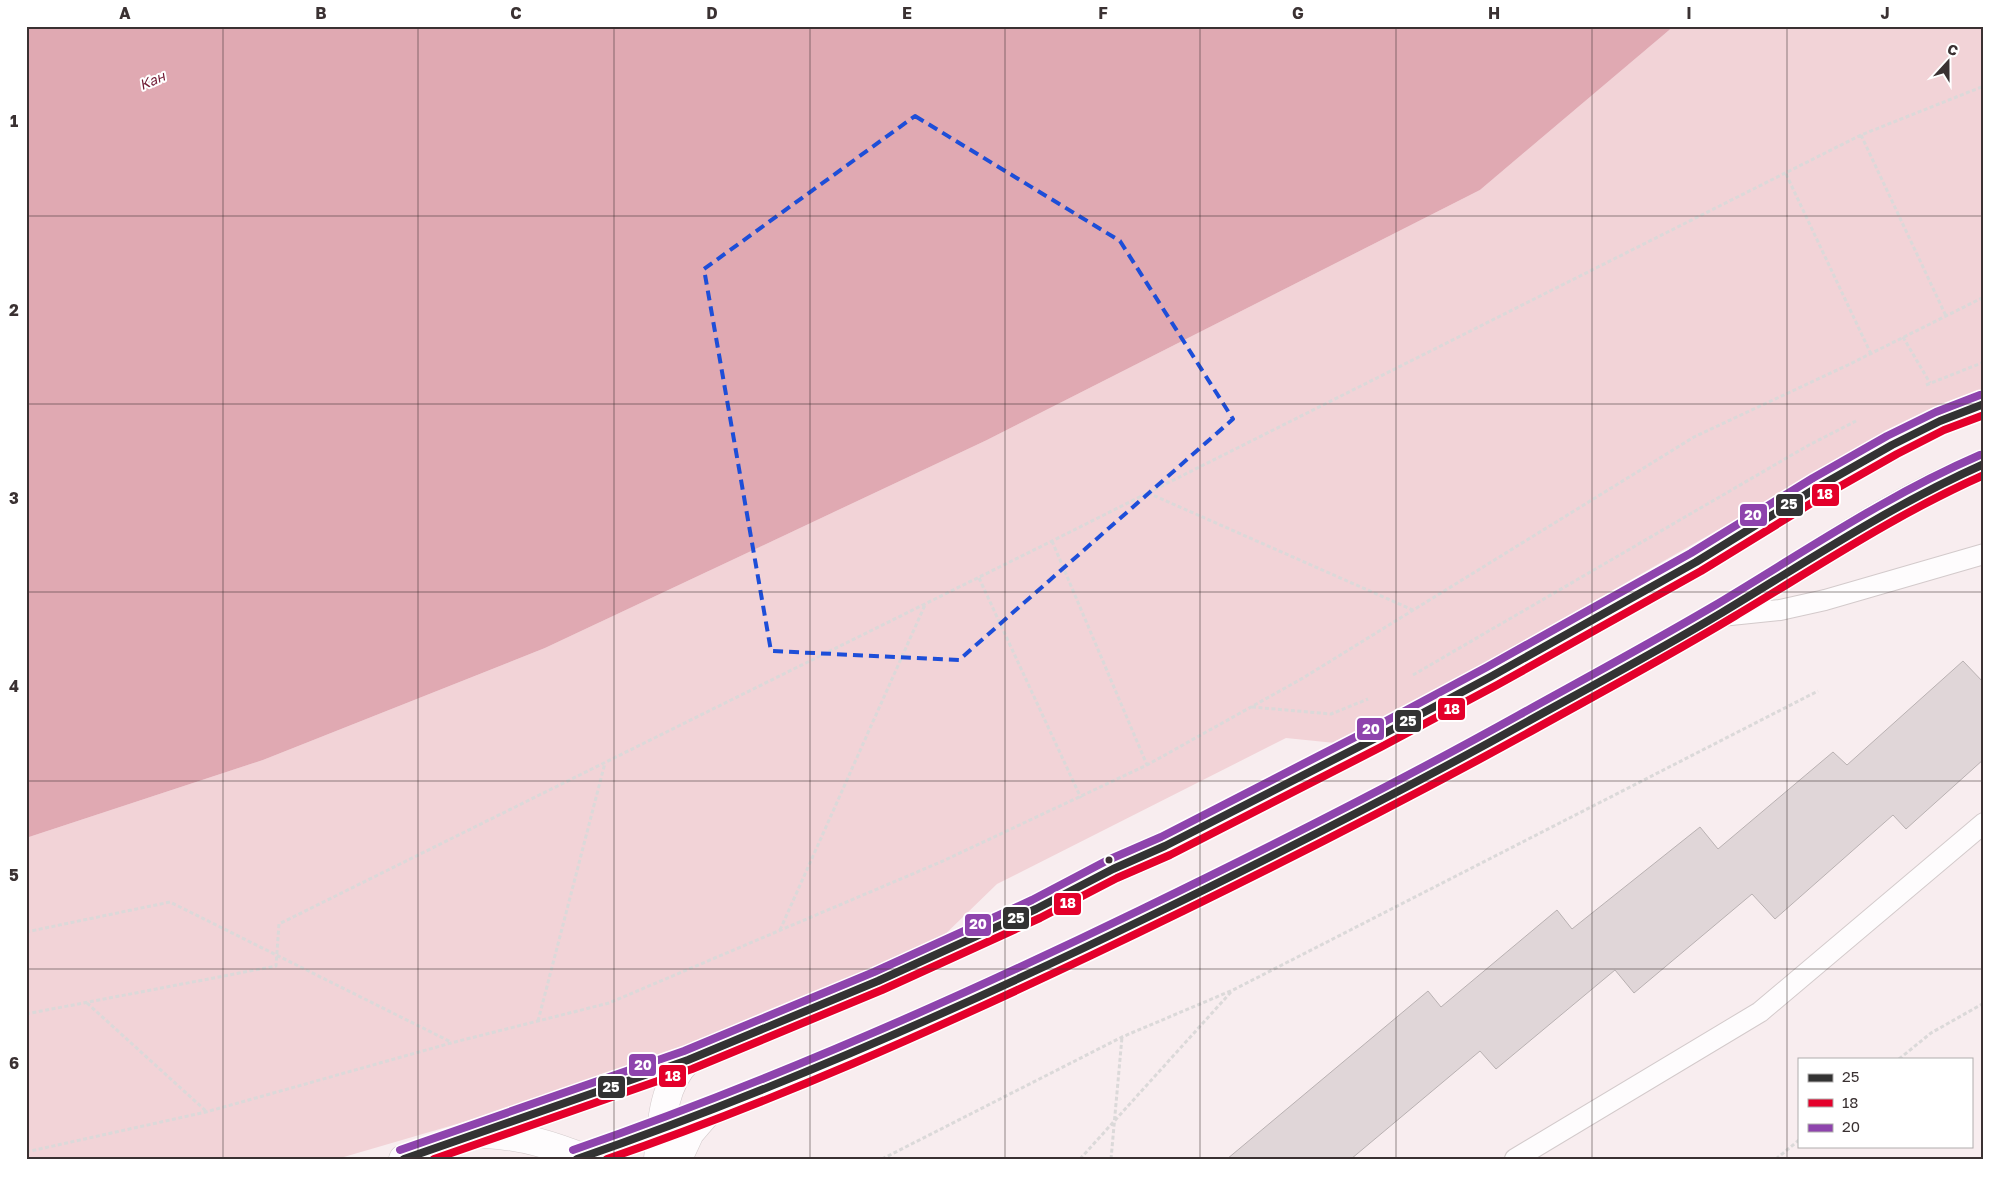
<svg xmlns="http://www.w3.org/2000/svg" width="2010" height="1185" viewBox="0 0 2010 1185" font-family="'Golos Text',sans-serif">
<rect width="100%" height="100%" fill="#f8edef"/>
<path fill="#f2d3d7" d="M1674 26H1984V390L1920 417 1843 458 1345 744 1286 738 997 884 933 946 628 1072 563 1093 337 1159H26V838L263 760 545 648 987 440 1480 190Z"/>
<path fill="#e0a9b2" d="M26 26H1674L1480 190 987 440 545 648 263 760 26 838Z"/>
<path fill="#e0d6d8" stroke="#b9b1b2" d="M1963 661 1984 683V759L1906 829 1893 815 1775 919 1752 894 1634 993 1615 970 1496 1069 1480 1051 1351 1159H1227L1428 991 1441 1007 1557 910 1572 929 1700 827 1718 849 1833 752 1847 765Z"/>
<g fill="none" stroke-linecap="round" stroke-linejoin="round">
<defs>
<path id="lane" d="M1721 616 1780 610 1825 600 1984 554
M1515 1159 1760 1012 1984 823"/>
<path id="secondary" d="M485 1134C523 1136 552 1145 587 1159
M403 1159 688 1060 878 981 1036 909 1113 869 1165 846 1376 738 1492 676 1696 562 1818 487 1892 445 1940 421 1984 404
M576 1159C761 1098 940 1017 1115 933 1252 867 1389 798 1523 724 1587 688 1652 653 1716 616 1804 564 1888 503 1984 464
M658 1159C661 1125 663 1084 688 1060
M678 1159 690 1133 708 1112"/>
</defs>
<use href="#lane" stroke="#d3cacb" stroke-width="22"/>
<use href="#secondary" stroke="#d3cacb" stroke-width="29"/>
<path stroke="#dbd9d9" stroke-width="3" stroke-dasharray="4 2.5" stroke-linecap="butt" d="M1861 135 1946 316
M1786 174 1871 354
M1903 337 1930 383
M1926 385 1984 362
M1148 493 1413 610
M1052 541 1147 765
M979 578 1081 798
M1413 675 1809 445 1856 421
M1252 707 1331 714 1368 699
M780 930 925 605
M26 932 170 902 451 1042
M87 1003 206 1111
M26 1014 276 966 279 924 1052 541 1861 135 1984 86
M538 1021 605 763
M1899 1059 1931 1033 1984 1003
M26 1152 206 1112 451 1043 609 1003 943 861 1147 765 1303 678 1694 437 1848 365 1984 297
M882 1159 1122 1037 1233 990 1818 691
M1080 1159 1231 992
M1111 1159 1122 1037
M1776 1159 1799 1140"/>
<use href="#lane" stroke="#fefcfd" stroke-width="20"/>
<use href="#secondary" stroke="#fefcfd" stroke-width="28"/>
<defs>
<path id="bus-1" d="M404 1159 688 1060 878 981 1036 909 1113 869 1165 846 1376 738 1492 676 1696 562 1818 487 1892 445 1940 421 1984 404
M577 1159C771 1092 959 1009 1144 919 1272 857 1399 793 1523 724 1590 687 1658 651 1723 612 1809 560 1892 505 1984 464"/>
<path id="bus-2" d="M434 1159 692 1069 882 990 1040 918 1117 878 1170 855 1381 747 1497 685 1701 571 1823 496 1897 454 1944 430 1984 415
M607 1159C773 1102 934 1030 1092 955 1239 885 1384 812 1526 734 1596 695 1667 657 1735 616 1817 567 1896 514 1984 475"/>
<path id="bus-3" d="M400 1150 684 1051 874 972 1032 900 1108 860 1161 837 1371 729 1487 667 1691 553 1813 478 1887 436 1936 412 1980 395
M573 1150C767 1083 955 1000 1140 910 1268 848 1395 784 1519 715 1584 679 1649 644 1712 607 1801 554 1885 496 1980 455"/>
</defs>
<use href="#bus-1" stroke="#fff" stroke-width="11"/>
<use href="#bus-2" stroke="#fff" stroke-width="11"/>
<use href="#bus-3" stroke="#fff" stroke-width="11"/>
<use href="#bus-1" stroke="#333" stroke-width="8"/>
<use href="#bus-2" stroke="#e4002b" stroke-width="8"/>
<use href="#bus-3" stroke="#8e44ad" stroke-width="8"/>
</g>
<path fill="none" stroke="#1d4ed8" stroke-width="4" stroke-dasharray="10 6" stroke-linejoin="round" d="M915 116 1120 241 1233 419 959 660 771 651 704 269Z"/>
<path fill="none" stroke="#3a3132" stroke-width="1" stroke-opacity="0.55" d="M223 26V1159M418 26V1159M614 26V1159M810 26V1159M1005 26V1159M1200 26V1159M1396 26V1159M1592 26V1159M1787 26V1159M26 216H1984M26 404H1984M26 592H1984M26 781H1984M26 969H1984"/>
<circle fill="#3a3132" stroke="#fff" stroke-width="2" cx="1109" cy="860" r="4.5"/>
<g text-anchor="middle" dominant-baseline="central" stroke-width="4" stroke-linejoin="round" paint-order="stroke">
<g font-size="14" font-style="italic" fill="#701a33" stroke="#fff">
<text transform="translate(152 80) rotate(-23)">Кан</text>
</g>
</g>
<g stroke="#fff" stroke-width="2">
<rect x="1811" y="483" width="29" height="24" rx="5" fill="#e4002b"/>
<rect x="1775" y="493" width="29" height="24" rx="5" fill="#333"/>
<rect x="1739" y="503" width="29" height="24" rx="5" fill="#8e44ad"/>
<rect x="1437" y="697" width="29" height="24" rx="5" fill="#e4002b"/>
<rect x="1394" y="709" width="28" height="24" rx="5" fill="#333"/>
<rect x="1356" y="717" width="29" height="24" rx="5" fill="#8e44ad"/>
<rect x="1053" y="892" width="29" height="24" rx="5" fill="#e4002b"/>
<rect x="1002" y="906" width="28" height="24" rx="5" fill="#333"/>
<rect x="964" y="913" width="28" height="24" rx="5" fill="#8e44ad"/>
<rect x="628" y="1053" width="29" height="24" rx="5" fill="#8e44ad"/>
<rect x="658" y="1064" width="29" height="24" rx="5" fill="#e4002b"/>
<rect x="597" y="1075" width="29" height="24" rx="5" fill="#333"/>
</g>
<g font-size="14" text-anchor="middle" font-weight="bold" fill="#fff">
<text x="1825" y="499">18</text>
<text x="1789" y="509">25</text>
<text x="1753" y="520">20</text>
<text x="1452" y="714">18</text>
<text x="1408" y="726">25</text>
<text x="1371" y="734">20</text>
<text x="1068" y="908">18</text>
<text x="1016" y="923">25</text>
<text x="978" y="929">20</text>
<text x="643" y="1070">20</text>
<text x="673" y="1081">18</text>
<text x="611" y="1092">25</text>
</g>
<rect width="2010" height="1185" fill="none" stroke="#ffffff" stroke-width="55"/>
<rect x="1798" y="1058" width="175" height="90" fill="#ffffff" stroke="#b0adad"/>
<rect x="1808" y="1074" width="25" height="8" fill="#333333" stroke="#b0adad"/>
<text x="1842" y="1082" font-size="15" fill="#3a3132">25</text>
<rect x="1808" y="1099" width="25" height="8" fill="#e4002b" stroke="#b0adad"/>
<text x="1842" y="1108" font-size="15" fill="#3a3132">18</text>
<rect x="1808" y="1124" width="25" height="8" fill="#8e44ad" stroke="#b0adad"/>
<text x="1842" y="1132" font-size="15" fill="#3a3132">20</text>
<g transform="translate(1948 62) rotate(21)" stroke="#ffffff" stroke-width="4" paint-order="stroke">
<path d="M0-4L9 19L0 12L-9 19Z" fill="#3a3132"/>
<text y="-8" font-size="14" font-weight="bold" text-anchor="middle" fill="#3a3132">С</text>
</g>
<rect x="28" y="28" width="1954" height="1130" fill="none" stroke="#3a3132" stroke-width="2"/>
<g font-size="16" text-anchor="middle" font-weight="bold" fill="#3a3132">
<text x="125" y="19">A</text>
<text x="321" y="19">B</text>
<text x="516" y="19">C</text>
<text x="712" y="19">D</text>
<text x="907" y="19">E</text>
<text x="1103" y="19">F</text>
<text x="1298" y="19">G</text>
<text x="1494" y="19">H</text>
<text x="1689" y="19">I</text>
<text x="1885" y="19">J</text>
<text x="14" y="127">1</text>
<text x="14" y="316">2</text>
<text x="14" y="504">3</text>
<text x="14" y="692">4</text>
<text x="14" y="881">5</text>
<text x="14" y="1069">6</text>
</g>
</svg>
